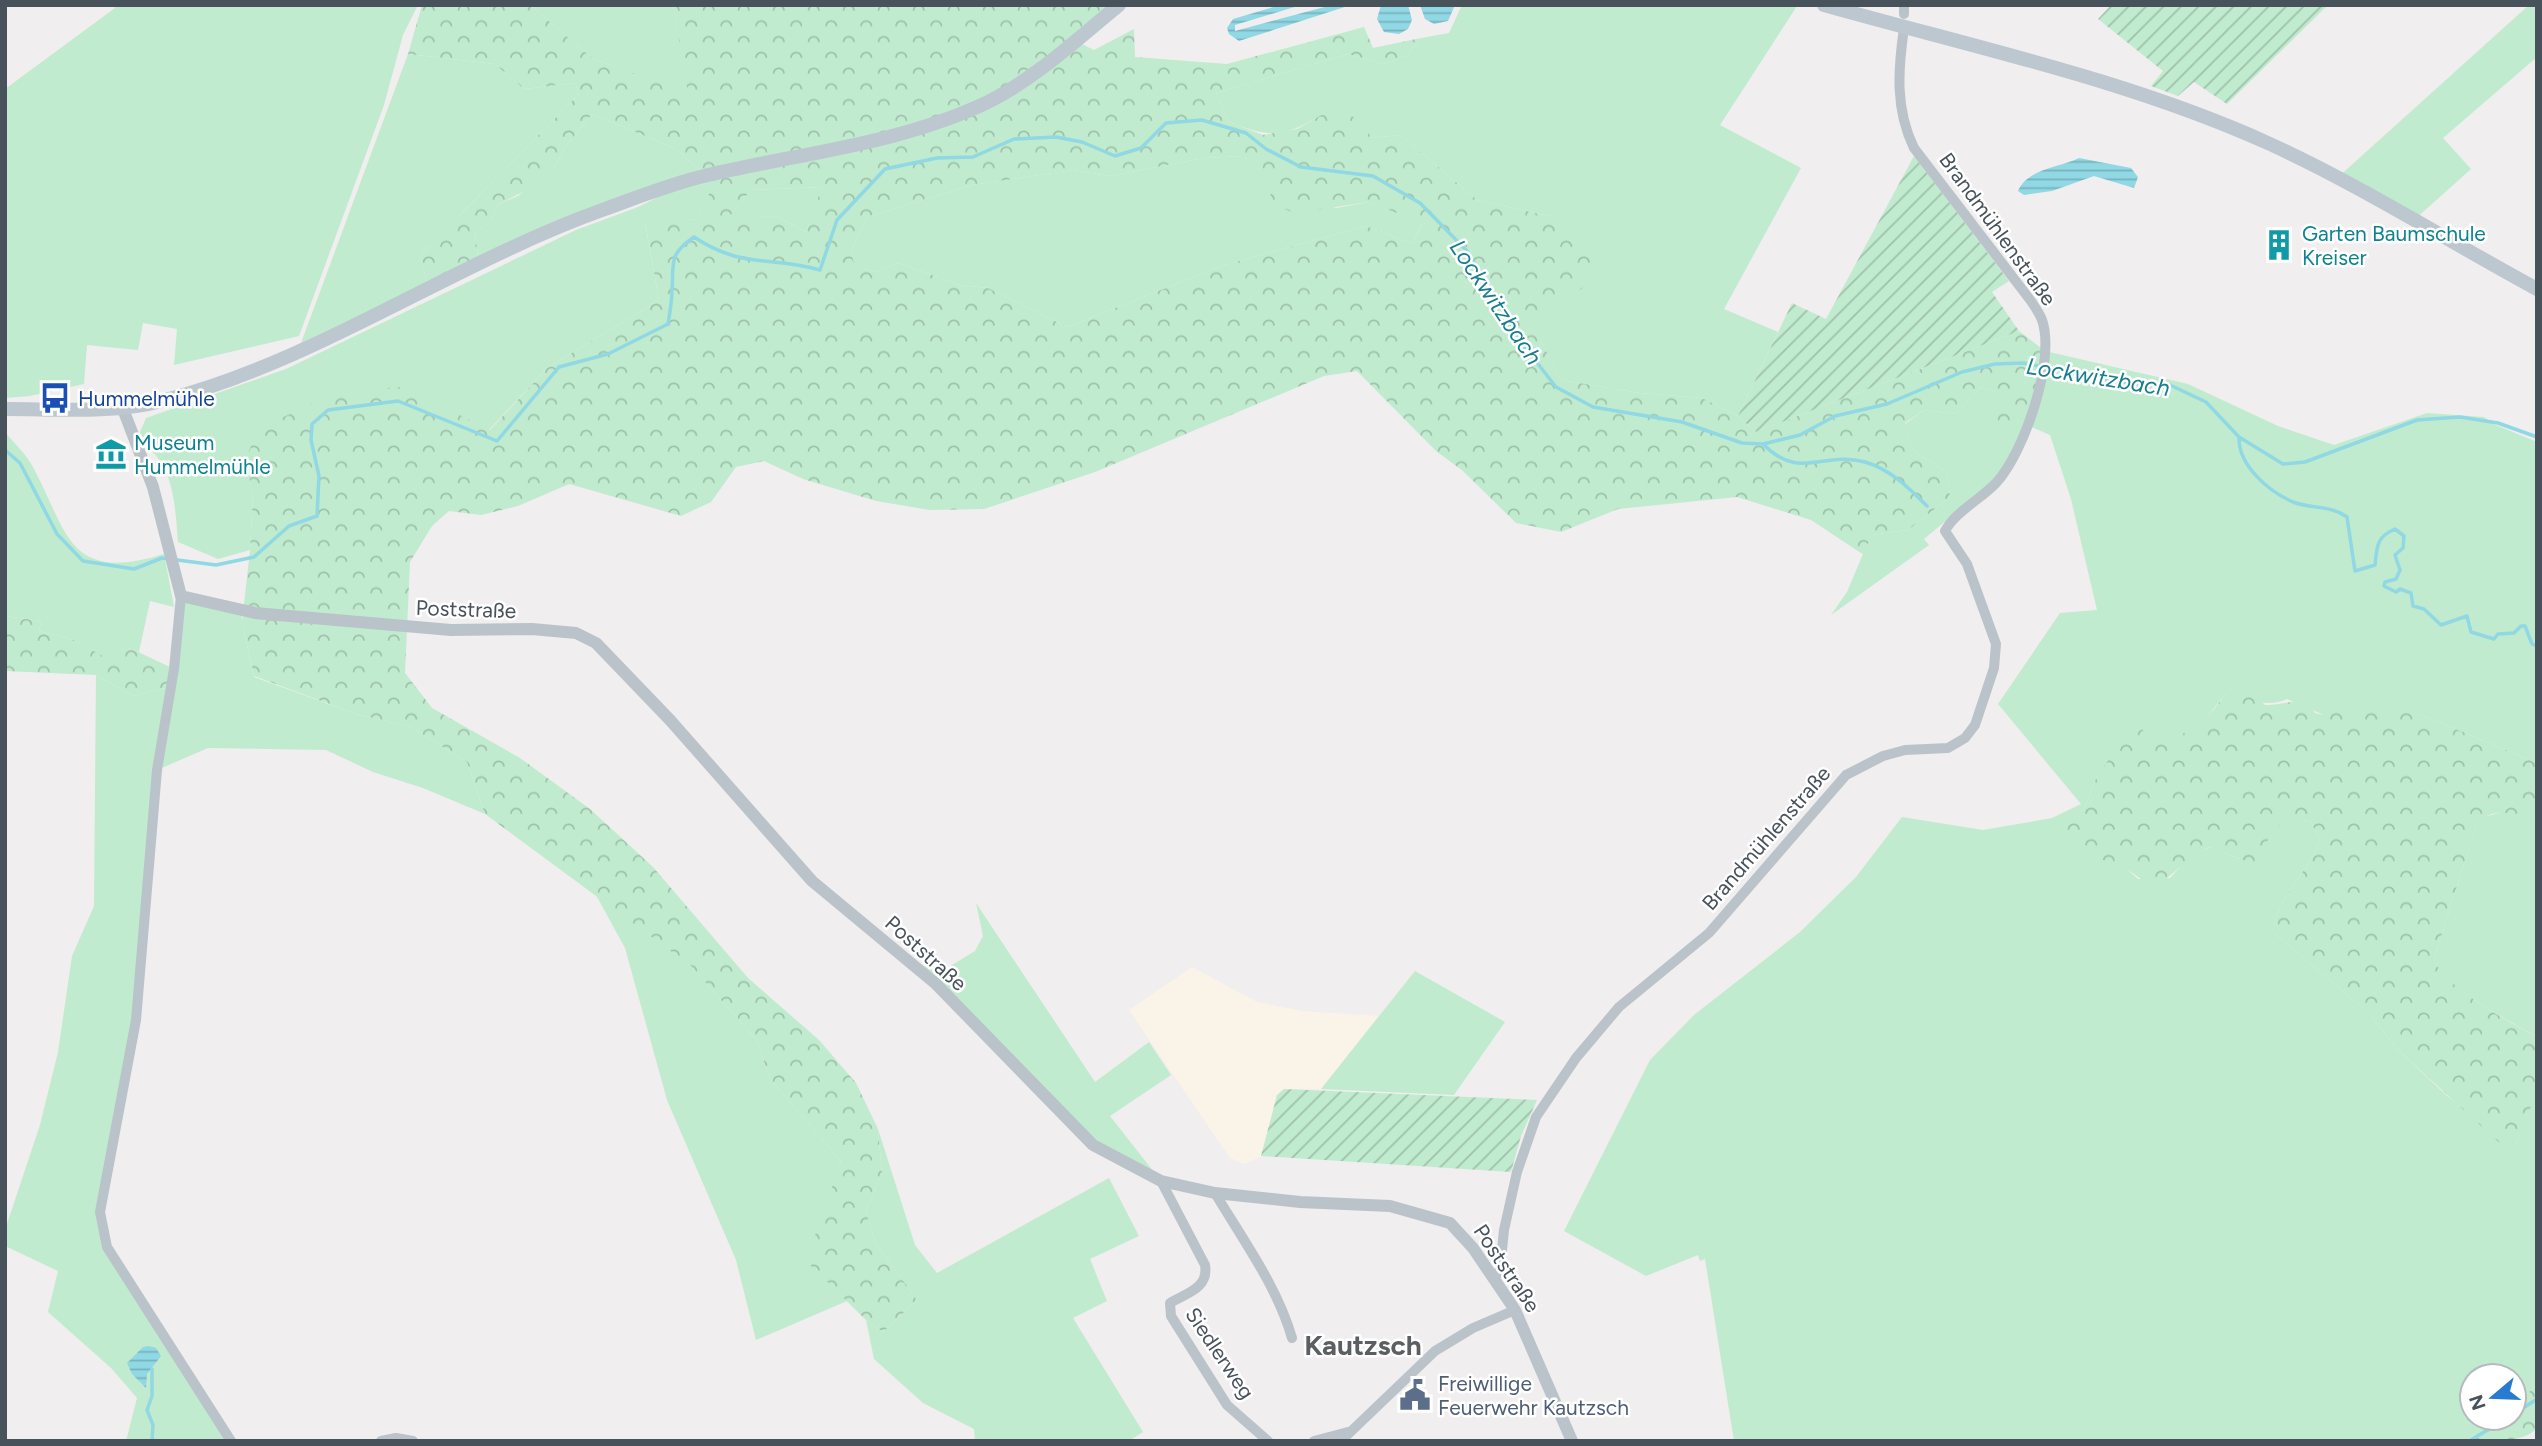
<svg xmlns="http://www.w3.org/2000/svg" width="2542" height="1446" viewBox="0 0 2542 1446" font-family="Figtree,sans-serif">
<defs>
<pattern id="forest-crowns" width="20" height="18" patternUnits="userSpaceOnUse" patternTransform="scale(1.75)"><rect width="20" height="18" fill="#c0ebce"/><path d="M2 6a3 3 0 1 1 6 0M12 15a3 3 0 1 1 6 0" fill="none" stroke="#9ec1aa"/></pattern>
<pattern id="garden-furrows" width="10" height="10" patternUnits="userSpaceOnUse" patternTransform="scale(1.75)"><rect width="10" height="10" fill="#c0ebce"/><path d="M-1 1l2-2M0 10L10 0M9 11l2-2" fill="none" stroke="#9ec1aa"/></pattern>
<pattern id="water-rules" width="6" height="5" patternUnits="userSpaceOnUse" patternTransform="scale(1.75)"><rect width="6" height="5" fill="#90d8e4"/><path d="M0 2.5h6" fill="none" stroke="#78b2bc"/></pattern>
</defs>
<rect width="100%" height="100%" fill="#f0eeee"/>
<path fill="#faf4e8" d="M1192 967 1257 1002 1302 1011 1378 1016 1321 1089H1284L1277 1095 1261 1156 1245 1164 1230 1158 1129 1010Z"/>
<path fill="#c0ebce" d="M113 5H418L403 35 384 105 299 336 174 365 177 329 143 323 138 350 87 345 84 384 30 396 5 398V89L115 8Z
M530 5H673L689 94 592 58Z
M1462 5 1797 6 1720 125 1801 168 1724 309 1778 332 1738 416 1702 398 1640 393 1561 380 1527 315 1589 285 1549 216 1477 200 1401 135 1372 138 1323 114C1283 138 1271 138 1229 122L1216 93 1348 54 1383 64 1408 55 1421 38 1449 33Z
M2529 5H2537V57L2443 138 2471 169 2413 221 2336 179Z
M408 54 495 64 524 89 575 83 579 94 420 256 427 283 301 343Z
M592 114 674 148 701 171C624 195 550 222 478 257L475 233 492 219 499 204 518 196 552 170 566 146Z
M1244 156 1271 182 1336 208 1369 202 1422 222 1413 244 1366 226 1224 265 1067 327 988 288 960 285 898 263 876 272 853 265 851 251 867 217 972 185 1073 170 1109 176 1204 158Z
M717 178 698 219 645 223 659 300 547 368 489 430 466 421 245 460 253 495 250 550 218 559 178 542C176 517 175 492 165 469 158 455 146 447 140 432L146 418 286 369 576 230 638 207 666 193Z
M823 187 806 232 776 216 727 219 751 190Z
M2045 351 2188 384 2278 426 2334 445 2427 413 2484 417 2496 425 2537 442V763L2420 714 2324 715 2287 699C2265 709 2249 698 2229 689L2200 726 2170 740H2151L2097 776 2085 807 2063 829V839L2127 869 2138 879 2170 878 2191 855 2211 847 2240 859 2261 848 2281 822 2310 820 2320 840C2311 869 2271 906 2274 933L2370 1014 2397 1049 2446 1095 2515 1147 2527 1112 2537 1099V1384L2527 1394 2514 1397V1376H2472V1418H2489L2467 1441H1734L1705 1259 1700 1261 1698 1255 1646 1276 1564 1231 1650 1060 1694 1015 1800 932 1856 877 1902 817 1983 830 2052 818 2081 804 1998 704 2060 613 2097 610 2071 499 2050 435 2029 426 2015 457 1984 489 1924 539 1929 545 1831 615 1847 592 1871 535 1908 530 1950 497 1947 472 1913 451 1905 424 1924 410 1956 414 1981 387 1999 393Z
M5 432C13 442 23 451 30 462 68 528 64 585 164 554L174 607 150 601 139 652 130 648 106 659 74 640 39 631 41 621 5 616Z
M181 596 242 610V622L254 677 356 714 411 727 467 762 485 814 423 788 373 772 326 750 208 748 157 770 136 1020 100 1212 107 1247 231 1441H126L137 1398 111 1368 48 1312 58 1271 5 1246V1230L40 1125 58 1052 72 956 94 906 96 675 133 696 170 687Z
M2511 810 2537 818V1037C2510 1021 2443 988 2434 959L2477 822 2483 817Z
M596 895 691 966 757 1041 770 1079 841 1161 807 1261 847 1301 756 1340 736 1260 667 1100 625 948Z
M976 903 1095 1082 1149 1042 1171 1075 1110 1116 1161 1181 1093 1145 903 957 939 973 975 951 983 936Z
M1415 971 1505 1022 1454 1095 1321 1089Z
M878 1129 915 1245 937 1273 1109 1178 1139 1236 1090 1259 1107 1301 1073 1318 1143 1432 1129 1441H975L974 1429 923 1403 874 1359 866 1320 883 1332 917 1300 875 1242 866 1211 882 1173Z"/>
<path fill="url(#forest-crowns)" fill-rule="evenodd" d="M422 5H530L592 58 688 93 673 5H1114L1074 40 1094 50 1134 29 1135 57 1227 64 1364 27 1373 48 1421 38 1408 55 1383 64 1348 54 1216 93 1229 122 1263 135 1297 129 1323 114 1356 117 1372 138 1401 135 1477 200 1549 216 1598 263 1589 285 1528 316 1561 380 1640 393 1702 398 1738 416 1756 432 2019 331 2045 351 2029 426 1991 431 1999 393 1981 387 1956 414 1924 410 1905 423 1913 451 1947 472 1950 497 1908 530 1871 535 1864 555 1811 520 1737 497 1618 509 1561 532 1516 523 1463 471 1436 451 1357 371 1324 376 1095 472 984 509 930 510 876 501 803 479 764 461 736 467 711 502 681 516 569 484 518 506 481 515 449 511 432 526 410 562 405 673 432 708 520 758 590 809 653 867 748 978 819 1040 856 1083 878 1129 882 1173 866 1211 875 1242 917 1300 883 1332 866 1320 806 1261 841 1161 770 1079 757 1041 691 966 485 814 467 762 411 727 356 714 254 676 242 622 250 550 253 495 245 460 259 428 341 391 403 387 490 430 547 368 659 300 645 222 698 219 716 178 701 171 674 148 592 114 566 146 552 170 537 185 499 204 492 219 475 233 478 257 427 283 420 256 579 94 575 83 524 89 495 64 408 54ZM1244 156 1270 182 1271 204 1295 213 1369 202 1422 223 1413 244 1366 226 1224 265 1067 327 988 288 960 285 898 263 876 272 854 265 851 251 867 217 972 185 1073 170 1109 176 1204 158ZM822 187 806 232 776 216 728 218 751 190Z
M5 616 41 621 39 631 74 640 106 658 130 648 174 669 170 687 133 696 96 675 5 671Z
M2228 689 2255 695 2265 705C2282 705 2290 700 2309 702L2315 713 2324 715 2338 706 2420 714 2537 763V818C2516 816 2497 805 2477 822L2434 959C2442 986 2511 1023 2537 1037V1099L2527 1113 2515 1147 2502 1145 2397 1049 2370 1014 2274 933C2271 906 2311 869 2320 840L2310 820 2281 823 2262 848 2261 867 2210 847C2187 856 2175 876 2152 887L2127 869 2079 851 2063 839V828L2085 807 2097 776 2117 748 2142 729 2151 740C2188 740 2210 719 2228 689Z
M2537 1384V1428C2523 1444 2487 1441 2467 1441L2489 1418H2514V1397L2527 1394Z"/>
<path fill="url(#garden-furrows)" d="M2111 5H2328L2227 104 2194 82 2178 96 2151 86 2163 71 2098 19Z
M1914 156 2009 281 1992 292 2019 331 1756 432 1738 416 1792 303 1826 319Z
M1284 1089 1537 1100 1521 1136 1511 1172 1261 1156 1277 1095Z"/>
<path fill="url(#water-rules)" d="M1280 5H1301L1235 25V31L1332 5H1351L1239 41 1229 34 1227 28 1233 19Z
M1381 5H1408L1412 20 1408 29 1399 34 1384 32 1377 19Z
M1420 5H1455L1448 21 1434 24 1425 19Z
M2079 158 2131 168 2138 177 2134 188 2094 176 2052 191 2024 195 2018 191C2027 169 2058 168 2079 158Z
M149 1346 156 1348 161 1356 147 1374 146 1388 132 1374 127 1363 143 1347Z"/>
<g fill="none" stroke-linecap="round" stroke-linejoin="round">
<path stroke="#90d8e4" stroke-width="3.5" d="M2239 437C2238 465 2268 491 2293 502 2311 509 2331 505 2347 517L2355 571 2375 565C2377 547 2376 537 2395 529L2404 536 2403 548 2395 555 2400 570 2396 579 2385 582 2384 586 2396 592 2400 589 2411 593 2413 606 2424 609 2441 625 2467 616 2471 632 2494 639 2498 634 2514 633 2521 626H2525L2532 644 2537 646
M1763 444C1800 482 1824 450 1865 462 1890 469 1909 488 1927 506
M5 450 20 463 57 534 83 561 134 569 162 558 216 565 254 557 289 526 317 516 319 476 311 440 312 424 328 410 398 401 497 441 559 367 608 354 668 324C670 312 672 301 672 290 674 262 668 255 694 237 744 270 770 255 820 270L837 220 885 169 937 158 973 157 1014 139 1056 137 1082 142 1115 156 1141 148 1166 123 1202 120 1246 133 1266 149 1301 167 1373 176 1420 203 1467 251 1524 346 1556 387 1593 407 1682 422 1742 443 1763 444 1800 435 1835 416 1887 404 1962 372 1995 364 2023 363 2128 383 2170 385 2206 402 2239 437 2283 464 2305 462 2417 420 2460 417 2498 423 2537 437
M152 1369V1396L147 1410 153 1425 152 1441
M2514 1414 2537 1399
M2469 1441 2508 1418"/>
<path stroke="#bbc3ca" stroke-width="10" d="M1904 5V14
M181 596 174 669 157 770 136 1020 100 1212 107 1247 231 1441
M1161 1181 1205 1265C1209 1288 1187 1293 1170 1303L1171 1316 1227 1405 1268 1441
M1215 1193C1243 1240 1277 1286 1292 1338
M1494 1278 1500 1270 1504 1230 1517 1172 1536 1117 1576 1058 1619 1007 1709 933 1846 775 1883 756 1905 750 1948 748 1965 738 1975 725 1994 668 1996 644 1967 564 1945 531C1955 512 1981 499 1996 483 2024 453 2056 360 2042 320 2040 314 2035 307 2031 301L1914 148C1895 109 1898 70 1904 28
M381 1441 396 1438 413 1441
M1314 1441 1348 1432
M1341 1441 1435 1351 1473 1328 1515 1310"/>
<path stroke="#bbc3ca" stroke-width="12" d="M123 409 153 487 181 596 255 613 451 630 532 629 576 633 596 643 670 720 812 881 936 984 1093 1145 1161 1181 1215 1193 1300 1202 1390 1206 1450 1223 1473 1248 1515 1310 1572 1441"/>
<path stroke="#bdc7d0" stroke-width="14" d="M1824 5C1973 47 2129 80 2270 144 2360 185 2450 242 2537 289
M5 409C57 409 111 414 162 401 318 361 453 263 605 209 638 197 673 183 708 175 801 153 900 144 988 102 1036 78 1077 39 1119 5"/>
</g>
<defs>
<symbol id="building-bare" viewBox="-9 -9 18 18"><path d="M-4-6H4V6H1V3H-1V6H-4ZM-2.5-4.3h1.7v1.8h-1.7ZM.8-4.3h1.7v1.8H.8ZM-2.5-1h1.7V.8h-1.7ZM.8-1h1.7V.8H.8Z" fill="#0f9aa8" stroke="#fff" stroke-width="2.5" paint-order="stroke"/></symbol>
<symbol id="bus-bare" viewBox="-9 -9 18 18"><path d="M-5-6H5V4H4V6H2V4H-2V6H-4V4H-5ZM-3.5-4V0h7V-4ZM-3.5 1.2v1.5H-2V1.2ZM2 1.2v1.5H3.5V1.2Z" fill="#1a4fb4" stroke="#fff" stroke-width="2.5" paint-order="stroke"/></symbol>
<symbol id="museum-bare" viewBox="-9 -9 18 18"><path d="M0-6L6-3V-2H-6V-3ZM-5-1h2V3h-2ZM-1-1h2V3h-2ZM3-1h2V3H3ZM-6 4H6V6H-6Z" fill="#0f9aa8" stroke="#fff" stroke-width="2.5" paint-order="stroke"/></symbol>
<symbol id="civic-bare" viewBox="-9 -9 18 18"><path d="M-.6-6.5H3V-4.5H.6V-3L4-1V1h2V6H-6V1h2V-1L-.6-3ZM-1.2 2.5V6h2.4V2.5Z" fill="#5c6f8a" stroke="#fff" stroke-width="2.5" paint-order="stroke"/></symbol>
</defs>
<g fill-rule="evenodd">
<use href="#building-bare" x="2257" y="223" width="44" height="44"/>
<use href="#bus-bare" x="33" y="376" width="44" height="44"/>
<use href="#museum-bare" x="89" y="432" width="44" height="44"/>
<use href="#civic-bare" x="1393" y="1373" width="44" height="44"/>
</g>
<g text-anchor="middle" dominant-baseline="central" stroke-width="5" stroke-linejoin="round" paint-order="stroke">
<g font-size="21" fill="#48525a" stroke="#fff">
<text transform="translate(1998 229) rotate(54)">Brandmühlenstraße</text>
<text transform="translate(466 609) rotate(2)">Poststraße</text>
<text transform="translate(1766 838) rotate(-49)">Brandmühlenstraße</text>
<text transform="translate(926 953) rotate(42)">Poststraße</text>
<text transform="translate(1507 1268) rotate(56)">Poststraße</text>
<text transform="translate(1220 1353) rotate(56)">Siedlerweg</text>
</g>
<g font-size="21" fill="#0d838f" stroke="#fff" text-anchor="start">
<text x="2302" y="233">Garten Baumschule<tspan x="2302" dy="24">Kreiser</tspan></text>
<text x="134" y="442">Museum<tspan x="134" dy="24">Hummelmühle</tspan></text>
</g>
<g font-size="21" fill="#164399" stroke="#fff" text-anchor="start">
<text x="78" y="398">Hummelmühle</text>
</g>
<g font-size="21" fill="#4e5e75" stroke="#fff" text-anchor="start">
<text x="1438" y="1383">Freiwillige<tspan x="1438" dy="24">Feuerwehr Kautzsch</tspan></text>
</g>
<g font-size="23" font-style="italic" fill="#177d8f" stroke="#fff">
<text transform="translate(1496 302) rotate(56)">Lockwitzbach</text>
<text transform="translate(2098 377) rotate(9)">Lockwitzbach</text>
</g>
<g font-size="28" font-weight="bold" fill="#5b5f62" stroke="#fff">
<text x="1363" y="1345">Kautzsch</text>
</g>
</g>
<rect width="2542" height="1446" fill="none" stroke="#48525a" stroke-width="14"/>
<g transform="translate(2493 1397) rotate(251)"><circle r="33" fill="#ffffff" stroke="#b6babd" stroke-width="2"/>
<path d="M0-5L12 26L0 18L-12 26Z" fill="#277bd1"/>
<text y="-10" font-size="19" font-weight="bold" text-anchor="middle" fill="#48525a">N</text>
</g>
</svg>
